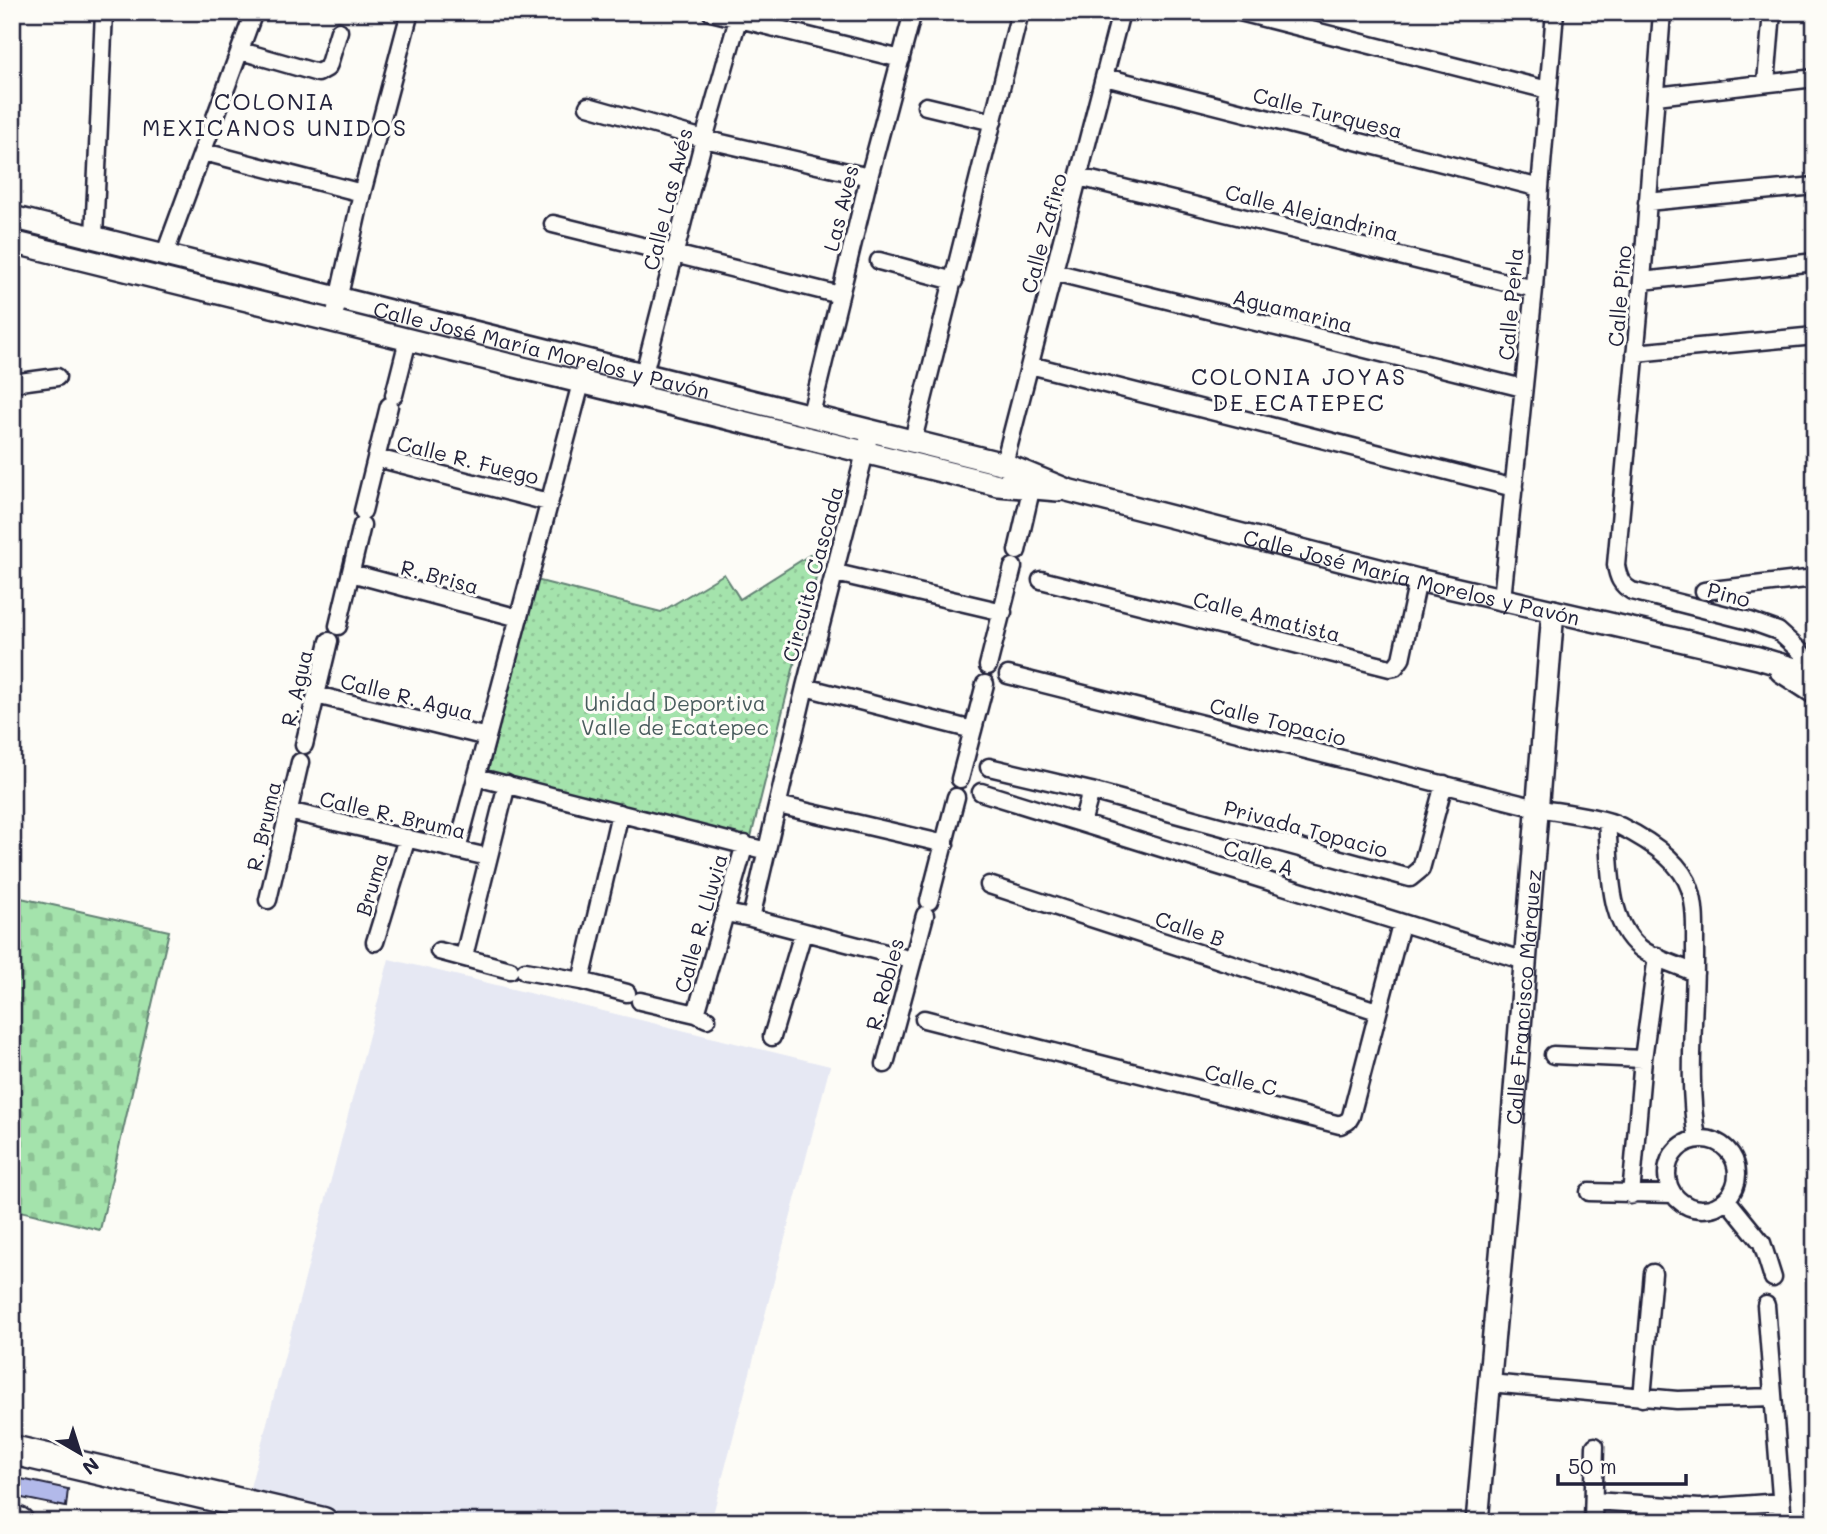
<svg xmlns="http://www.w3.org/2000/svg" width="1827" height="1534" viewBox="0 0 1827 1534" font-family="Mali,sans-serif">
<defs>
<pattern id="cemetery-stones" width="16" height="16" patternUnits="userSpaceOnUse" patternTransform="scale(1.75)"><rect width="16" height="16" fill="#a4e3ac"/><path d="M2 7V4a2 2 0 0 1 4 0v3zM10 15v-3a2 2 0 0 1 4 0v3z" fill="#8dc295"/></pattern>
<pattern id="park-dots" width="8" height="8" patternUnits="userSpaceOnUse" patternTransform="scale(1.75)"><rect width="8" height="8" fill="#a4e3ac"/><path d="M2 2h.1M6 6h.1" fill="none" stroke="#8dc295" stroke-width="1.8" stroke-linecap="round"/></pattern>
</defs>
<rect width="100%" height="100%" fill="#fdfcf7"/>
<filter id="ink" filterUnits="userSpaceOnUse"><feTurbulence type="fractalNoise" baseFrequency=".0143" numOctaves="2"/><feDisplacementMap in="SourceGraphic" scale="14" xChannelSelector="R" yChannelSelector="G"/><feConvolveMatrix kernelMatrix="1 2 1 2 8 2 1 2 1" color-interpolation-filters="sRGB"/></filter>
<g filter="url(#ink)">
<path fill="#e6e8f3" d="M389 959 830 1066 711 1522H357L248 1495Z"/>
<path fill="url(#cemetery-stones)" stroke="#638274" stroke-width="2" d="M12 896 169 931 100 1230 12 1209Z"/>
<path fill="url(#park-dots)" stroke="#638274" stroke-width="2" d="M824 546 750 841 488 771 536 580 661 612 724 574 740 599Z"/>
<path fill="#b2b9ea" stroke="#22223b" stroke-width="2" d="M12 1477 68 1489 66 1507 12 1496Z"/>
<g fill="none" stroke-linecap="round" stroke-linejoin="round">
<defs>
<path id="street" d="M711 12 901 59
M1240 12 1548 90
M1662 12 1642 281 1616 565C1618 577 1621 585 1632 591L1750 621 1778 631 1800 651 1815 669
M241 51 318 73 327 68 329 64 339 31
M1105 77 1540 188
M1766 83 1772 12
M1656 96 1815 78
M588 106 704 139 869 177
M926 106 993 122
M204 152 362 193
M1079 177 1534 289
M1647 202 1815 186
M553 224 840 295
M94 237 104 12
M164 256 254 12
M879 261 954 281
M1054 272 1523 388
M1642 281 1815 262
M336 309 362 193 410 12
M1635 353 1815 336
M1030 365 1514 488
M12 383 57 377
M641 385 704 139 740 12
M394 395 408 340
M811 414 869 177 913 12
M913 440 1020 12
M377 458 548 502
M1004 464 1121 12
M363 511 389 406
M1017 551 1034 477
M351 573 519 618
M836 573 1003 612
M1041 580 1390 668 1395 667 1401 659 1418 580
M1704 591 1815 578
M1502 599 1534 289 1540 188 1555 12
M338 626 362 525
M988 666 1013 567
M1008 675 1537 808C1558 812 1603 817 1620 826 1646 839 1681 860 1690 889 1696 907 1695 928 1695 947 1696 1010 1686 1076 1697 1138
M805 687 973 730
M316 695 487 737
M304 745 329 641
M989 767 1091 791 1410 878 1421 869 1444 784
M476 777 767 851
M960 779 985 684
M981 792 1525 961
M778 805 945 844
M288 811 488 857
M1607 822C1611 863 1605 927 1646 952 1661 961 1680 966 1695 973
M1082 823 1091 791
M457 850 584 372
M989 885 1377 1011
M268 900 300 762
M929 901 956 797
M726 913 751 918 912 960
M751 918 805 687 868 441
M375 942 407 838
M439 951 510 970
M464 956 507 784
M525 971 581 981 627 993
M581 981 620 813
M640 1001 696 1014 707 1019
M696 1014 745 844
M924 1019 1340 1125 1348 1121 1351 1116 1401 924
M772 1037 803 933
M1553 1055 1643 1059
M885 1064 925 915
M1667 1174a35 35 0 1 1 70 0a35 35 0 1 1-70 0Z
M1589 1192 1673 1194
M1631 1195 1643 1059 1657 956
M1727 1200 1762 1243 1773 1278
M1766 1305 1783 1522
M1489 1383 1677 1400 1773 1397
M1642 1398 1653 1273
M1594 1501 1700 1508 1781 1502
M1593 1522 1595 1446"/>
<g id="secondary">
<path id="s1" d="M12 217 1004 464 1067 490 1418 580 1758 658 1815 675"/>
<path d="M12 242 998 485 1058 490"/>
<path d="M1781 671 1815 693"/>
<path id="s2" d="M1477 1522 1509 1166 1553 611"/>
</g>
<path id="highway" d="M12 1450 323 1522
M12 1520 19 1522"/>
</defs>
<use href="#street" stroke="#22223b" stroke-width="21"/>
<use href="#secondary" stroke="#22223b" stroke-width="26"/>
<use href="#highway" stroke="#22223b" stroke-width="33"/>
<use href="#street" stroke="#fdfcf7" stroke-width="16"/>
<use href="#secondary" stroke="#fdfcf7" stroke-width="21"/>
<use href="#highway" stroke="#fdfcf7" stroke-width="28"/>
</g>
</g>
<g text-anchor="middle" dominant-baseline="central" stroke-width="6" stroke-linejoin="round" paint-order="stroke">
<g font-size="21" fill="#22223b" stroke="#fdfcf7">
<text transform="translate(1328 112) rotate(14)">Calle Turquesa</text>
<text transform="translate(667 199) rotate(-76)">Calle Las Avés</text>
<text transform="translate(840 208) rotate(-76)">Las Aves</text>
<text transform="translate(1312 212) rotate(14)">Calle Alejandrina</text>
<text transform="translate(1043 233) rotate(-75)">Calle Zafiro</text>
<text transform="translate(1619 296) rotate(-85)">Calle Pino</text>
<text transform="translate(1510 304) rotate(-85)">Calle Perla</text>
<text transform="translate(1293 310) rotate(14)">Aguamarina</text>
<text stroke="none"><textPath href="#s1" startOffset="546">Calle José María Morelos y Pavón</textPath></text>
<text transform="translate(468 459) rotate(14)">Calle R. Fuego</text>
<text transform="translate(812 574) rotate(-75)">Circuito Cascada</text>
<text transform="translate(440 576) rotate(15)">R. Brisa</text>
<text stroke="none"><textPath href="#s1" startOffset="1446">Calle José María Morelos y Pavón</textPath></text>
<text transform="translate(1729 594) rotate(15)">Pino</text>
<text transform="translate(1267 616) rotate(14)">Calle Amatista</text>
<text transform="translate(296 688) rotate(-77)">R. Agua</text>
<text transform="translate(407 696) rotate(14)">Calle R. Agua</text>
<text transform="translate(1278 721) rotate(14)">Calle Topacio</text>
<text transform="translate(393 814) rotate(13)">Calle R. Bruma</text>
<text transform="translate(263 826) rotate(-77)">R. Bruma</text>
<text transform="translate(1306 828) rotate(15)">Privada Topacio</text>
<text transform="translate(1259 857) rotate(18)">Calle A</text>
<text transform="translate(371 884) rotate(-73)">Bruma</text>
<text transform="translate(700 923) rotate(-74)">Calle R. Lluvia</text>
<text transform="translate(1190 928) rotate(18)">Calle B</text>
<text transform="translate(884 984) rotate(-75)">R. Robles</text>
<text stroke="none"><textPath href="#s2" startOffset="527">Calle Francisco Márquez</textPath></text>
<text transform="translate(1241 1079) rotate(14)">Calle C</text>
</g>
<g font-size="21" fill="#495c5d" stroke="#fdfcf7">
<text x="675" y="702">Unidad Deportiva<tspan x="675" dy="24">Valle de Ecatepec</tspan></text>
</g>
<g font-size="23" letter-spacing="2" fill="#22223b" stroke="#fdfcf7">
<text x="275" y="101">COLONIA<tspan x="275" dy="26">MEXICANOS UNIDOS</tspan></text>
<text x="1299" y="376">COLONIA JOYAS<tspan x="1299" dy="26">DE ECATEPEC</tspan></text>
</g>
</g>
<rect width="1827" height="1534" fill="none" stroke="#fdfcf7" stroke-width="42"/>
<rect x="21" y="21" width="1785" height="1492" fill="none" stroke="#22223b" stroke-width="2.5" filter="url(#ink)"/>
<g transform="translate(80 1453) rotate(141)" stroke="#fdfcf7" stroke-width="5" paint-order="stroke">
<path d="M0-5L12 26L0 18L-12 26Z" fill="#22223b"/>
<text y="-10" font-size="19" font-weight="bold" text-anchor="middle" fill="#22223b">N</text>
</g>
<path d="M1558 1474v10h128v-10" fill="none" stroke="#22223b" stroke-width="3.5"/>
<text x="1568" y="1474" font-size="21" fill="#22223b" stroke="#fdfcf7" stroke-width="5" paint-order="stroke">50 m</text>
</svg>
